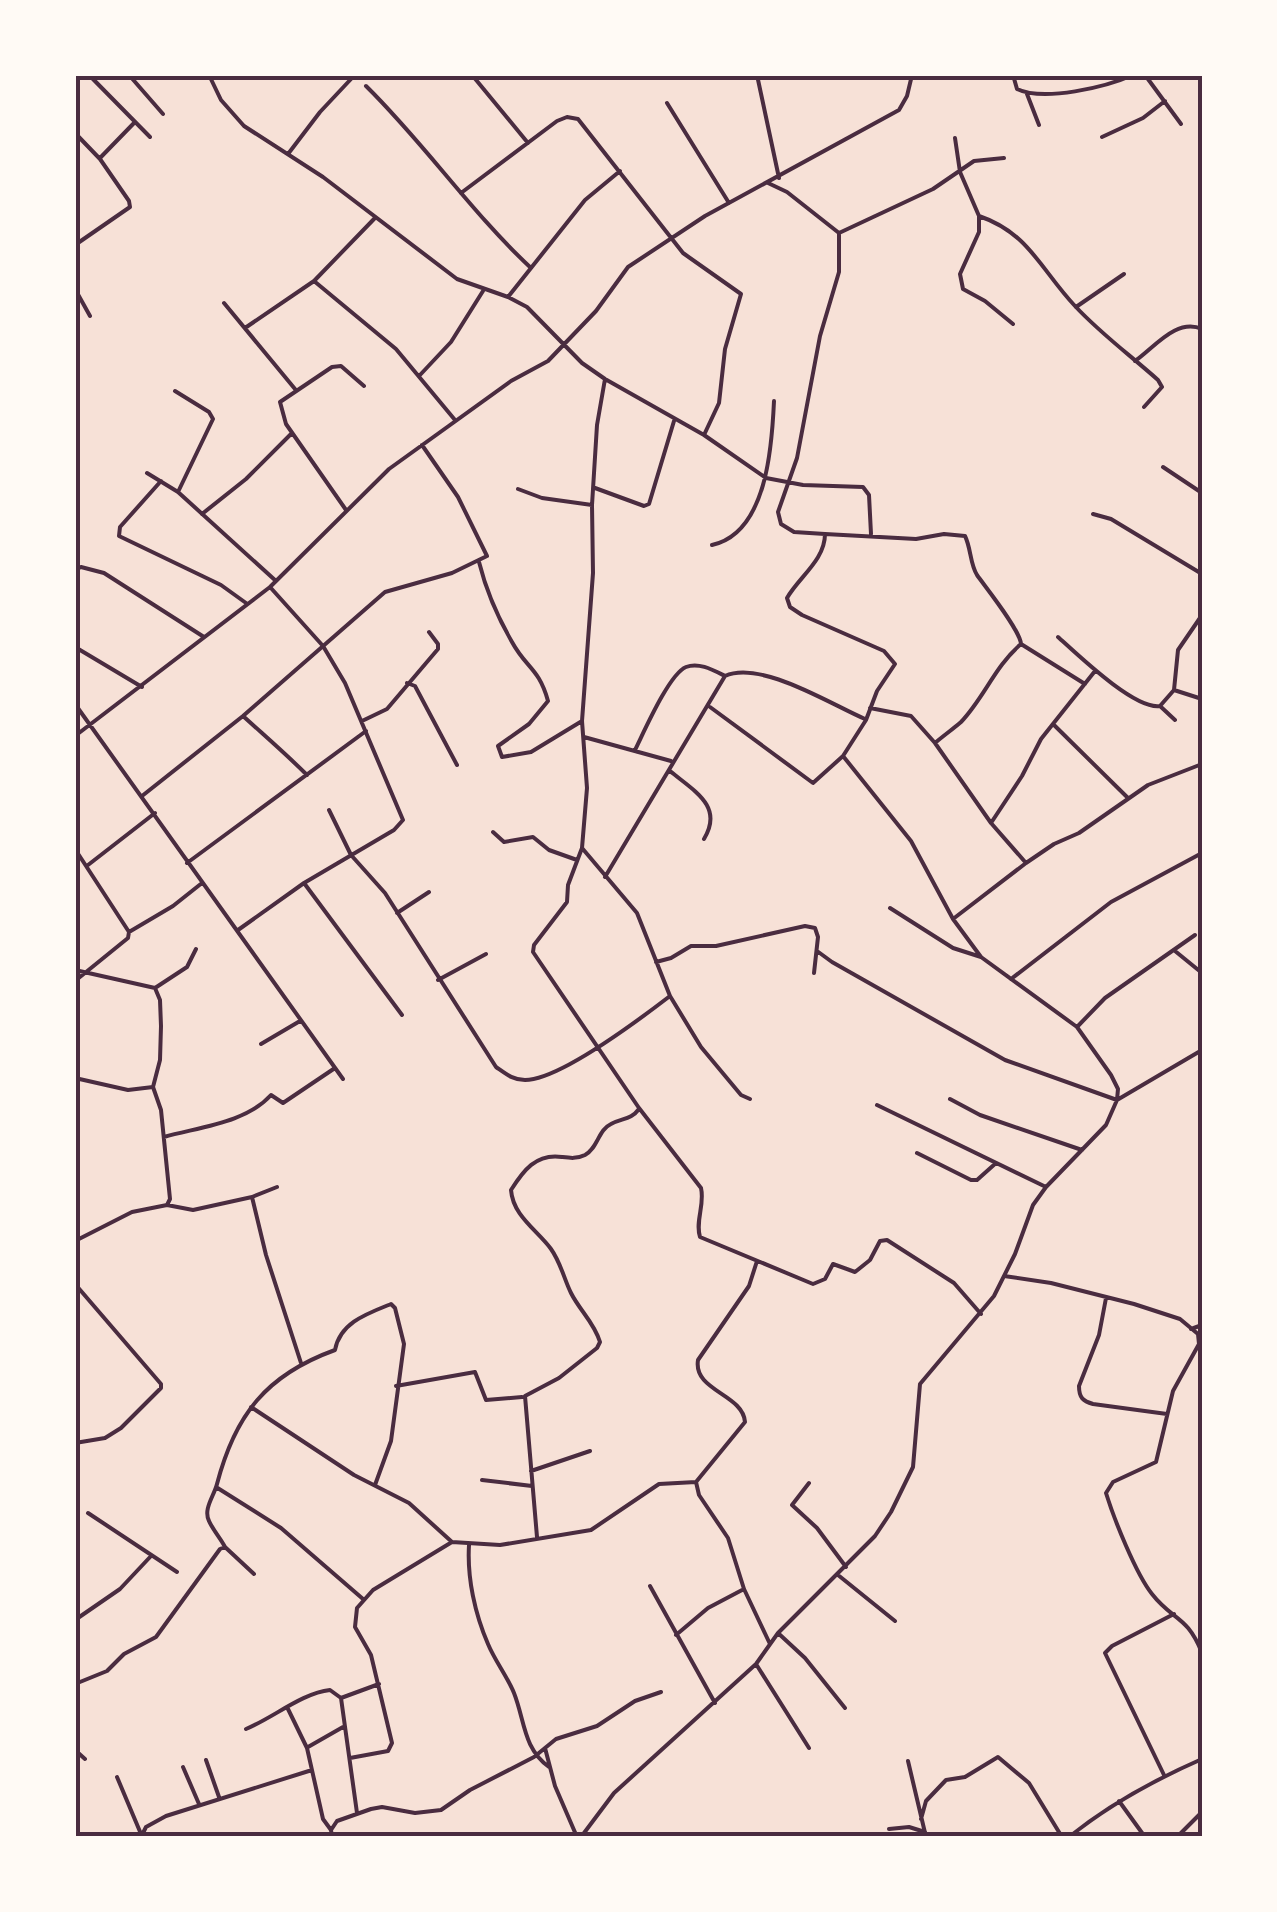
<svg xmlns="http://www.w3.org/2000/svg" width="1277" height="1912" viewBox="0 0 1277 1912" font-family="'Alegreya Sans',sans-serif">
<rect width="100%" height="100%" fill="#f7e1d7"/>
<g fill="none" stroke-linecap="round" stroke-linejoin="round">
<path stroke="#4a2c40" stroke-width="4" d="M89 75 150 137
M129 75 163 114
M209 75 221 100 244 126 323 177 457 279 508 297 527 307 582 363 605 379 704 435 766 478 803 485 863 487 869 495 871 534
M472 75 528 143
M757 75 779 178
M1013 75 1017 89C1044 102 1106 87 1133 75
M1145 75 1181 124
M366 86C425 144 471 212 531 268
M1027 94 1039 125
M667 103 729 203
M75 133 100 159 129 201 130 207 75 245
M1102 137 1143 118 1165 101
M955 138 960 172 979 216V232L960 274 963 289 985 301 1013 324
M288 154 320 112 351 79
M100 158 135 122
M768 183 787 192 839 233V272L820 336 797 458 778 512 781 524 794 532 825 534 916 539 944 534 965 536C971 548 970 564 977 575 987 589 1020 630 1021 644L1085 684
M461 193 557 121 567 117 578 119 683 253 741 294 725 349 719 403 704 435
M979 216C1029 233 1041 270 1075 306 1101 334 1130 355 1158 380L1162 387 1144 407
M839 233 933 189 974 161 1004 158
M314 281 396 349 455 420
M75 289 90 316
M508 297 585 200 620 171
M224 303 295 389
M1076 307 1124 274
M245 328 314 281 374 219
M1135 361C1155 347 1176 318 1202 329
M420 375 451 342 483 291
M605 379 597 425 592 505 593 573 582 721 587 788 582 848 568 885 567 902 534 945 533 952 639 1108 701 1188C705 1205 695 1221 700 1237L813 1284 825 1279 833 1264 855 1272 870 1260 880 1241 887 1240 954 1283 981 1314
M175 391 209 412 213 419 178 492
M1163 467 1202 493
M147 473 178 492 276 581
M161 481 120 527 119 536 221 585 246 603
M595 488 644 506 649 504 674 421
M518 489 542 498 592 505
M346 510 286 424 280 402 332 367 341 366 364 386
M202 514 246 479 291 434
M1093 514 1111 519 1202 574
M712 545C767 533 772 446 774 401
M479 562C486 590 497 616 512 642 526 668 539 668 548 701L529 724 498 746 502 757 531 752 582 721
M75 570 81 567 104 573 204 637
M1058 637C1078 655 1135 710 1160 706L1175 720
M75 647 142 687
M407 683 415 686 457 765
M1174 690 1202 699
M75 704 343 1079
M1160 706 1174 690 1178 650 1202 615
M710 707 813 783 843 756
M870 708 911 716 935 743 991 823 1026 863
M243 716C265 736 286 754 307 775
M362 721 387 709 438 649V644L429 632
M1053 724 1128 798
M75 736 270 587 389 469 511 381 548 361 596 311 628 267 705 216 899 110 907 96 912 75
M584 737 671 761
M935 743C943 736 953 729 961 722 984 698 995 666 1021 644
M635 750C644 732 669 674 686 667 699 662 713 670 725 676 761 660 830 704 865 719
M670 771C694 791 724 806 704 839
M142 796 243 716 385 592 452 573 487 556 458 497 422 445
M329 810 351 855 385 893 496 1067C506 1074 513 1080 525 1080 560 1080 640 1019 670 996
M991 823 1022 776 1041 739 1095 671
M493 832 504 842 533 837 549 850 577 860
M582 848 637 913 670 996 701 1047 741 1095 750 1099
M75 849 129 932 128 938 75 981
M187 863 366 731
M88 865 155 813
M605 877 725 676
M304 883 402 1015
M890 908 953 948 981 957
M397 913 429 892
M953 919 1026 863 1054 844 1079 833 1148 785 1202 764
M238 930 304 883 394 830 403 820 345 683 323 646 270 587
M129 932 173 906 202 883
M817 951 832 962 1005 1060 1117 1100 1202 1050
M1175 951 1202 973
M656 962 671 958 691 946H716L805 926 815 928 818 937 814 973
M75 970 155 988 187 967 196 949
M1011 979 1111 902 1202 853
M438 980 486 954
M155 988 160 1000 161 1026 160 1060 153 1087 161 1110 170 1199 167 1205
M1077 1027 1105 998 1195 935
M261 1044 300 1021
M75 1078 128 1090 153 1087
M950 1099 980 1115 1082 1150
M877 1105 1046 1187
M164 1137C199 1127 246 1123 271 1095L283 1103 335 1068
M917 1153 971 1180H977L996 1163
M252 1197 266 1255 301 1363
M75 1241 132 1212 167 1205 193 1210 252 1197 277 1187
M1004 1276 1051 1283 1134 1304 1180 1319 1198 1334 1199 1344 1173 1391 1156 1462 1113 1482 1106 1493C1114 1519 1136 1574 1152 1594 1173 1621 1187 1615 1202 1653
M75 1284 161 1384V1388L121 1428 105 1438 75 1443
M1106 1298 1099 1335 1079 1386C1079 1398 1083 1401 1093 1404L1167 1414
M1191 1329 1202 1325
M396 1386 475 1372 486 1400 522 1397
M251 1407 354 1475 409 1503 452 1542 500 1545 591 1530 659 1484 696 1482
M531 1471 590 1451
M482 1480 532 1486
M696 1482 745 1422C743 1394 693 1391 698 1360L749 1286 757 1261
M696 1482 699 1495 728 1538 744 1589 770 1644
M809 1483 792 1505 817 1528 846 1567
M216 1487 281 1528 363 1599
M88 1513 177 1572
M537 1537 525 1396 559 1378 597 1348 600 1342C594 1322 580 1311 571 1293 564 1279 561 1263 551 1249 537 1230 513 1216 511 1190 523 1171 536 1153 562 1157 570 1158 577 1159 585 1155 598 1148 598 1130 611 1124 622 1118 631 1120 639 1109
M469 1545C467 1578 475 1614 488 1644 495 1661 507 1676 514 1693 525 1721 523 1748 549 1767
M225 1547C221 1539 213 1530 209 1521 203 1509 214 1496 217 1484 235 1415 266 1375 335 1350 340 1323 366 1314 391 1304L395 1308 404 1344 391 1441 375 1485
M838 1575 895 1621
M650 1586 715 1703
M75 1620 120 1589 151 1556
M778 1633 805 1658 845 1708
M676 1635 708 1608 744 1589
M756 1664 809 1748
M75 1684 107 1671 124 1654 156 1637 220 1549 225 1547 254 1574
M288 1709 307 1748 323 1819 331 1830
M246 1729C273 1718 302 1693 330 1690L341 1698
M308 1747 343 1727
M545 1748 555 1786 577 1837
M75 1750 85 1759
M350 1758 388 1751 392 1743 371 1655 355 1627 357 1608 373 1590 452 1542
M206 1760 219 1797
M908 1761 926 1837
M183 1767 199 1804
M1164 1775 1105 1653 1112 1646 1174 1614
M117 1777 141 1834
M1119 1801 1145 1837
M357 1813 341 1698 379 1684
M921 1819 926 1801 946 1780 965 1777 998 1757 1029 1783 1062 1837
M889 1829 909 1827 925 1832
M141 1837 146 1827 166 1816 312 1770
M332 1837 331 1830 337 1821 371 1809 382 1807 415 1813 441 1810 470 1790 534 1757 556 1739 597 1726 635 1701 661 1692
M581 1837 614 1793 756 1664 778 1633 875 1536 891 1512 913 1467 920 1384 994 1296 1015 1254 1033 1205 1046 1187 1106 1125 1117 1100 1118 1089 1111 1075 1077 1027 981 957 953 919 911 841 843 756 866 720 877 691 895 664 884 651 802 615 790 607 787 598C799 577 825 560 825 534
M1069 1837C1110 1804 1154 1780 1202 1759
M1177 1837 1202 1812"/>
</g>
<rect width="1277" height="1912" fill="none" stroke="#fffaf5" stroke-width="155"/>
<rect x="78" y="78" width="1122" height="1756" fill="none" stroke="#4a2c40" stroke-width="4"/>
</svg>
